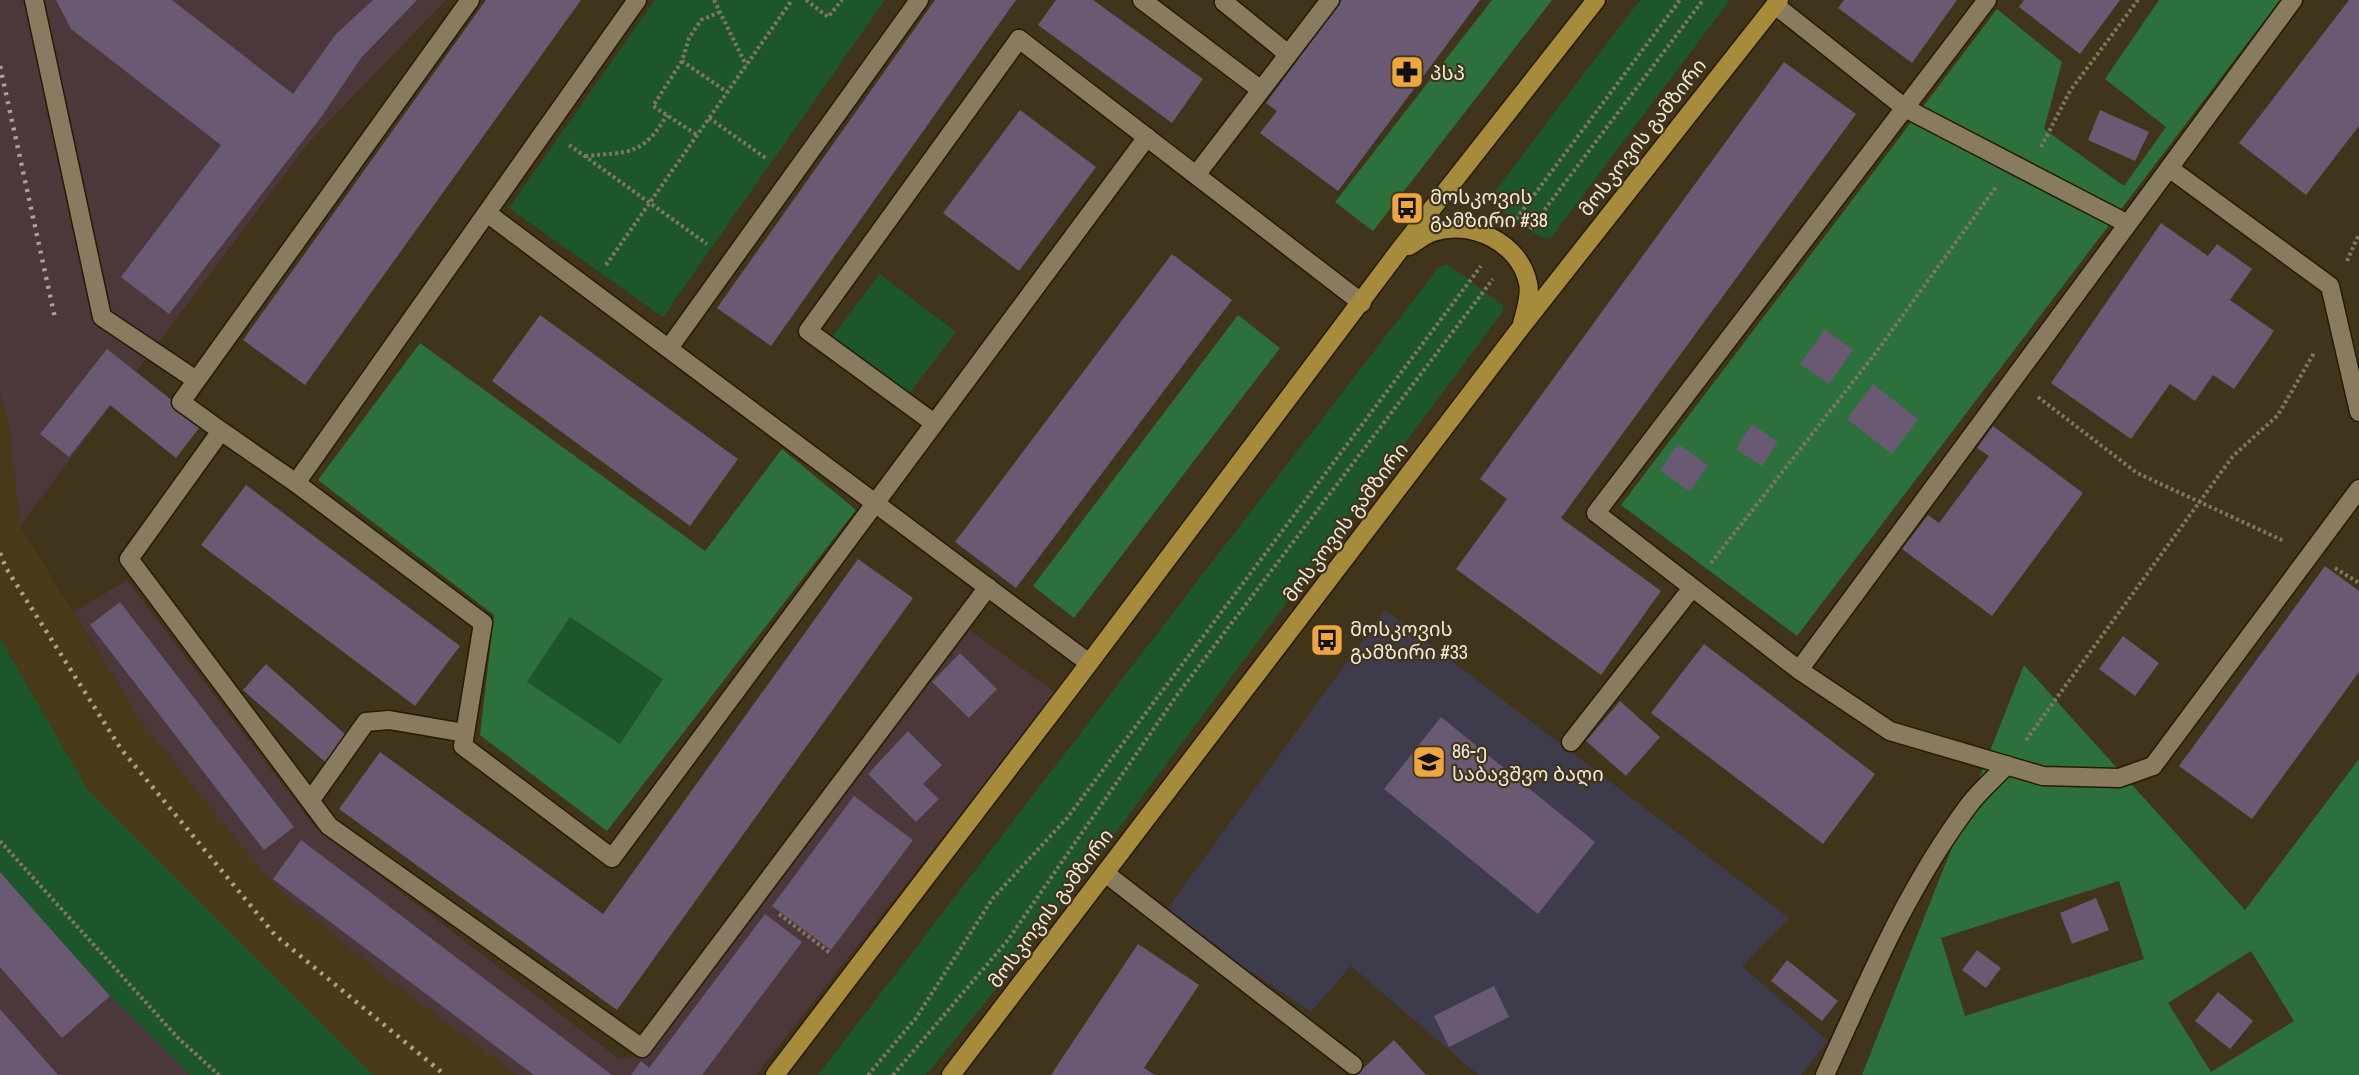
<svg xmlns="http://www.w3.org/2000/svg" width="2359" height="1075" viewBox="0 0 2359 1075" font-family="'Archivo Narrow','Noto Sans Georgian',sans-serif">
<rect width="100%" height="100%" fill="#40341b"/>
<path fill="#493a19" d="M0 394 9 424 20 526 141 722 271 882 386 978 517 1075H374L88 790 0 638Z"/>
<path fill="#4c373a" d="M0 0H446L310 141 20 526 9 424 0 394Z
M127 580 314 826 619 1059 649 1055 970 630 1056 693 756 1075H517L386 978 271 882 141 722 74 612Z
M0 872 110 996 190 1075H0Z"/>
<path fill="#3e3b4c" d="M1385 610 1789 918 1742 966 1828 1041 1801 1075H1478L1351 966 1311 1012 1164 913Z"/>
<path fill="#1e562b" d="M655 0H885L663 317 509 208Z
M1640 0H1730L1551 238 1540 237 1498 209 1495 191Z
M1447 264 1503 305V311L1036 940 926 1075H818L1438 268Z
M880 274 956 332 907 396 831 338Z
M570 617 663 679 620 744 527 682Z
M0 638 88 790 374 1075H190L110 996 0 872Z"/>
<path fill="#2c713b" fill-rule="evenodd" d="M1492 0H1552L1373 231 1335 202Z
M2159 0H2280L1797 636 1621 505 1997 9 2062 62 2044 129 2124 186 2166 127 2105 79Z
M1238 315 1280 348 1074 618 1033 586Z
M420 343 705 551 782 449 856 510 607 831 480 735 494 615 318 480ZM570 617 663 679 620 744 527 682Z
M2024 665 2245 910 2359 759V1075H1862ZM2119 881 2144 959 1965 1016 1941 938ZM2251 951 2294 1021 2211 1072 2168 1003Z"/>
<path fill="#6a5972" d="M56 0H172L293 94 336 34 373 0H417L361 58 322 116 169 314 121 277 221 145 71 29Z
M486 0H581L305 385 243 340Z
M935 0H1016L771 346 717 308Z
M1056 0H1093L1203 79 1172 123 1038 25Z
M1342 0H1480L1338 191 1260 133 1277 111 1266 103Z
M1844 0H1957L1912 63 1838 8Z
M2024 0H2120L2080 54 2019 7Z
M2349 0H2359V126L2306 195 2239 143Z
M1784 62 1856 114 1561 518 1661 591 1601 675 1456 569 1507 499 1480 479Z
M1020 110 1096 167 1019 271 943 213Z
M2100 110 2149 132 2135 161 2088 140Z
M2161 223 2208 256 2217 244 2252 269 2230 300 2274 331 2234 389 2213 375 2195 401 2170 384 2131 439 2051 383Z
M1172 254 1232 300 1016 588 955 542Z
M540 315 738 459 690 526 492 381Z
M1825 329 1853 350 1829 384 1800 364Z
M107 349 202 424 176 458 110 405 69 457 40 434Z
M1873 384 1918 419 1892 454 1847 419Z
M1752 424 1778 442 1762 466 1736 449Z
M1993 426 2083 493 1992 616 1902 549 1928 515 1939 523 1989 456 1977 448Z
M1678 444 1708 465 1690 492 1660 470Z
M246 485 460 646 415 706 201 545Z
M858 559 913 598 617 1010 339 809 380 752 603 914Z
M2325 566 2359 591V672L2252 819 2179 766Z
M120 602 294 827 264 850 90 625Z
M2123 636 2159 663 2135 696 2099 669Z
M1704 644 1875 774 1823 844 1651 713Z
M960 653 997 689 969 718 932 682Z
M266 664 347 736 325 762 243 690Z
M1620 701 1660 737 1626 776 1586 741Z
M1441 717 1595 842 1538 914 1384 789Z
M908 731 942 765 923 784 939 799 916 822 868 774Z
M854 796 913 840 831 950 772 906Z
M301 840 612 1075H534L273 879Z
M0 872 110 996 62 1038 0 967Z
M2096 898 2109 930 2072 944 2060 913Z
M765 914 802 942 702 1075H631L641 1061 649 1068Z
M1138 944 1199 985 1144 1068 1155 1075H1051Z
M1977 950 2001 968 1986 988 1962 970Z
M1787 960 1838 1001 1822 1021 1771 981Z
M1494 986 1509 1017 1449 1047 1434 1016Z
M2218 992 2253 1021 2230 1049 2195 1021Z
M0 1009 58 1075H0Z
M1394 1040 1426 1075H1356Z"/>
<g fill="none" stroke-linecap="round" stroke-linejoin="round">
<defs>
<path id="lane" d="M34 0 102 317 196 380
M637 0 296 483 483 623 463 746 612 858 1147 137
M1142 0 1261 90
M1225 0 1224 2 1288 54
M1987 0 1596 513 1799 670 2293 0
M1775 5 1905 108 2128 224
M2169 168 2330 286 2359 412
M1196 175 1330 0
M669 348 919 0
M934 423 808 331 1019 39
M221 431 181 402 470 0
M296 483 221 431 129 559 329 826 642 1048 988 587
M1571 742 1692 588
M2153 766 2359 489
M310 801 366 722 389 720 465 733
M1105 873 1353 1065"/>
<path id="street" d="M1019 39 1362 303
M487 213 1089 663
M1799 670 1890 731 2043 776 2119 778 2153 766
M1825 1075C1867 983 1908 886 1969 805 1980 790 1995 778 2007 765"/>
<path id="primary" d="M1409 246C1416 242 1424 235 1433 232 1471 219 1520 243 1528 283 1531 295 1525 312 1522 324
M775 1075 1078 678 1398 252 1596 0
M951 1075 1522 326 1779 0"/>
</defs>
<use href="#lane" stroke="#261b03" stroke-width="21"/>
<use href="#street" stroke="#261b03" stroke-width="21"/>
<use href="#primary" stroke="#261b03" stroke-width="21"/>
<path stroke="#817761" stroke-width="4" stroke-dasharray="3 3" stroke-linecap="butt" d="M714 0 746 65
M806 0 828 17 842 0
M720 12 701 20 689 38 682 61 727 92
M682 61 653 106 697 135
M709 118 767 159
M569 145 707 244
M2041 147 2070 91 2138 0
M585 156C628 152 643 156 667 115
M1516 219 1680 0
M1530 229 1703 0
M2347 261 2359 234
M606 265 792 0
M2038 397 2137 473 2284 541
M1711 563 1874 355 1996 187
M2335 568 2359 583
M2026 740 2233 456 2278 415 2314 353
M0 841 178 1038 219 1075
M779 914 830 953
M868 1075 916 1018 993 898 1067 818 1481 266
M893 1075 1008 940 1177 695 1493 279"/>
<use href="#lane" stroke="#887b60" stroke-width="18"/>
<use href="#street" stroke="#887b60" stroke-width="18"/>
<use href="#primary" stroke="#a58b3b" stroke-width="18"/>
<path stroke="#aba28f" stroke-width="4.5" stroke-dasharray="3 6" stroke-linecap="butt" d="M0 66 55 318
M0 553 6 568 121 749 275 935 445 1075"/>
</g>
<defs>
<symbol id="pharmacy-square" viewBox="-11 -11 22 22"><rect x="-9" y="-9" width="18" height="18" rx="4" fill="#f0a63e" stroke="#40341b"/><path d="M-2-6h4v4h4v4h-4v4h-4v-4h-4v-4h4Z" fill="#111"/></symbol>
<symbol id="bus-square" viewBox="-11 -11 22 22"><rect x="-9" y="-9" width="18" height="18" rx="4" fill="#f0a63e" stroke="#40341b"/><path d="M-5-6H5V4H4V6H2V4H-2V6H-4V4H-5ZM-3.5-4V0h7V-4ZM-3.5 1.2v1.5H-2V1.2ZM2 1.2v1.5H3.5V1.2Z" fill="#111"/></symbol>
<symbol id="school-square" viewBox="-11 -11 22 22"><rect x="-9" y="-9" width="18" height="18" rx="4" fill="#f0a63e" stroke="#40341b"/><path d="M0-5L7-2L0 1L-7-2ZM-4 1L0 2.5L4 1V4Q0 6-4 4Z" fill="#111"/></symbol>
</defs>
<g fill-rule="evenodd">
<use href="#pharmacy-square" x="1388" y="53" width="38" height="38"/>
<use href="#bus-square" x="1388" y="189" width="38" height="38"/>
<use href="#bus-square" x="1308" y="621" width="38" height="38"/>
<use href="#school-square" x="1410" y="743" width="38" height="38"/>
</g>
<g text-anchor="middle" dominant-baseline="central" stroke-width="4.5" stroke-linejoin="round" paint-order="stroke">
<g font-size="20" fill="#efe8d9" stroke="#40341b" text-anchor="start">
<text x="1430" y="72">პსპ</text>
<text x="1430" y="196">მოსკოვის<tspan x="1430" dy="23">გამზირი #38</tspan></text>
<text x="1350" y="628">მოსკოვის<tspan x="1350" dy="23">გამზირი #33</tspan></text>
<text x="1452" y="750">86-ე<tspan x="1452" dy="23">საბავშვო ბაღი</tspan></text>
</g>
<g font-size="20" fill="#efe8d9" stroke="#40341b">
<text transform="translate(1642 137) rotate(-52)">მოსკოვის გამზირი</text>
<text transform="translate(1345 522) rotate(-53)">მოსკოვის გამზირი</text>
<text transform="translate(1050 908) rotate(-53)">მოსკოვის გამზირი</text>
</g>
</g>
</svg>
